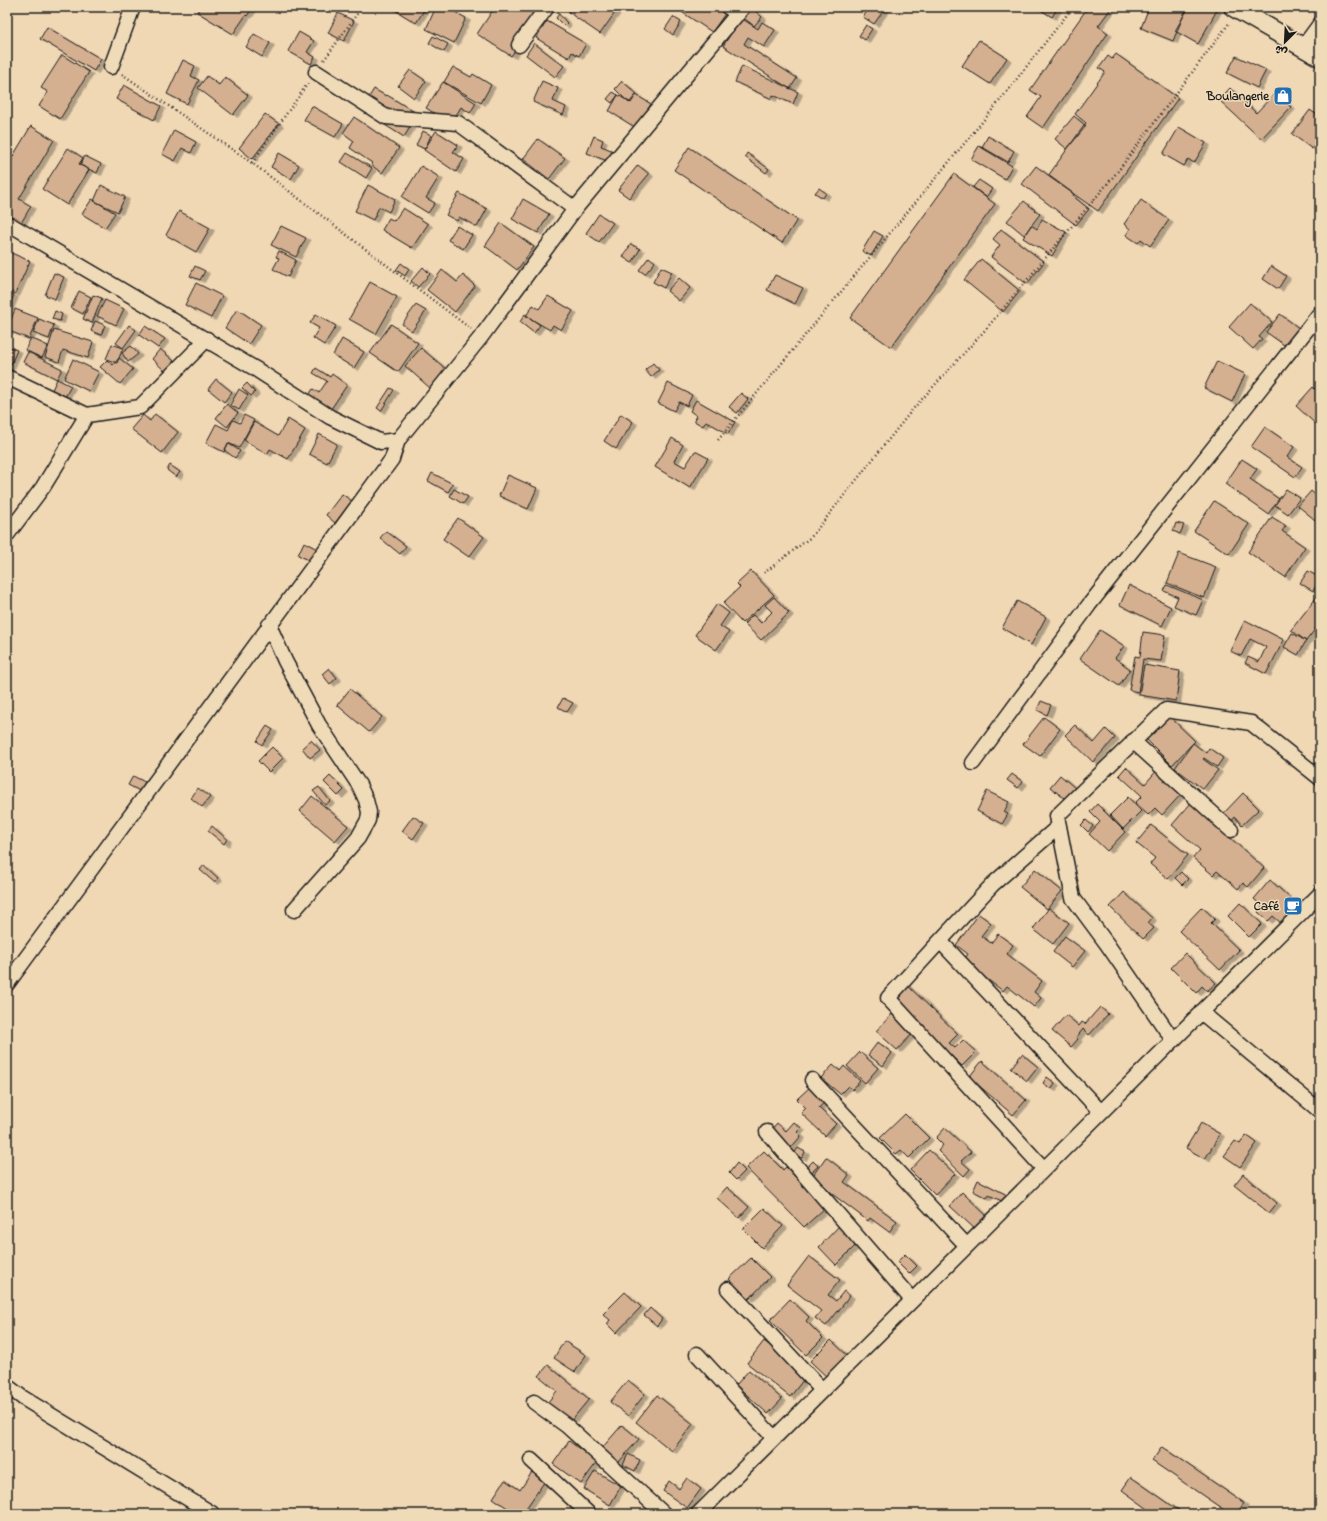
<svg xmlns="http://www.w3.org/2000/svg" width="1327" height="1521" viewBox="0 0 1327 1521" font-family="'Indie Flower','Playpen Sans Arabic',sans-serif">
<defs>
<filter id="shadow"><feDropShadow dx="4.5" dy="2.5" stdDeviation="0" flood-color="#0004"/></filter>
</defs>
<rect width="100%" height="100%" fill="#f1d8b5"/>
<filter id="ink" filterUnits="userSpaceOnUse"><feTurbulence type="fractalNoise" baseFrequency=".025" numOctaves="2"/><feDisplacementMap in="SourceGraphic" scale="8" xChannelSelector="R" yChannelSelector="G"/><feConvolveMatrix kernelMatrix="1 2 1 2 8 2 1 2 1" color-interpolation-filters="sRGB"/></filter>
<g filter="url(#ink)">
<path fill="#d4b090" stroke="#1c1c1c" filter="url(#shadow)" d="M201 7H253L247 16 246 15 233 34 197 12Z
M390 7H426L416 23Z
M436 7H445L466 18 454 43 426 29Z
M495 7H531L541 13 511 56 477 34Z
M572 7 602 8 619 7 600 34 568 12Z
M674 7H721L727 11 712 32Z
M870 7H886L874 24 863 17Z
M1036 7H1058L1052 17Z
M1088 7H1112L1098 26 1108 33 1043 128 1027 117 1041 97 1030 90Z
M1149 7H1187L1173 41 1141 28Z
M1189 7H1212L1217 10 1198 44 1175 31Z
M752 8 762 17 754 26 744 18Z
M338 13 354 21 344 41 328 33Z
M559 14 567 23 564 26 556 18Z
M673 17 681 22 673 35 665 29Z
M741 18 758 29 762 22 775 30 764 47 748 37 744 44 797 78 790 89 723 46Z
M547 21 586 44 579 56 572 52 569 58 536 38Z
M866 25 872 29 865 40 859 36Z
M47 27 101 59 94 71 40 39Z
M299 32 314 41 307 52 315 57 311 64 288 51Z
M254 34 270 43 262 57 246 47Z
M433 36 448 44 444 52 429 43Z
M979 40 1007 58 990 84 962 66Z
M534 43 564 66 555 77 526 55Z
M1116 54 1178 98 1098 211 1048 176 1086 123 1075 114 1105 72 1099 68 1108 56 1112 59Z
M62 55 89 72 60 119 39 106 48 92 41 88Z
M1236 56 1266 70 1257 88 1227 73Z
M183 60 195 66 191 76 199 80 187 104 167 94Z
M742 66 798 92 793 104 773 95 772 99 735 82Z
M453 67 471 77 473 74 491 85 481 103 444 82Z
M410 70 426 81 414 98 398 86Z
M207 76 219 85 225 77 248 95 233 115 198 88Z
M542 81 558 88 553 101 566 107 563 115 533 102Z
M622 81 637 94 629 103 615 89Z
M443 82 476 103 470 113 461 107 451 124 426 108Z
M124 85 161 106 154 120 116 99Z
M1230 88 1256 113 1275 93 1291 107 1261 139 1219 100Z
M374 89 386 96 387 95 418 114 404 137 361 110Z
M613 92 618 95 612 103 607 99Z
M618 95 631 103 636 95 651 104 636 128 609 111Z
M312 106 343 124 335 137 304 120Z
M1310 110 1320 117V144L1319 146 1316 143 1312 149 1292 134Z
M265 114 279 124 252 159 239 148Z
M1074 116 1086 126 1067 149 1055 139Z
M354 117 399 148 382 173 371 165 372 163 350 148 354 141 343 133Z
M31 126 54 140 19 199 31 206 21 223 7 215V166Z
M1179 127 1206 143 1194 163 1188 159 1184 166 1163 154Z
M174 130 196 142 191 153 182 148 175 161 162 154Z
M423 131 431 135 425 149 416 145Z
M436 131 458 145 453 152 464 159 456 172 424 150Z
M594 136 603 140 601 146 616 152 612 163 587 153Z
M988 136 1014 151 1008 162 982 147Z
M538 139 565 158 549 179 523 159Z
M979 146 1012 166 1005 179 971 159Z
M689 147 797 220 782 243 674 170Z
M68 148 83 158 79 164 89 170 67 205 42 189Z
M279 153 299 165 291 179 271 167Z
M347 153 372 168 366 178 341 162Z
M747 153 769 169 766 173 745 157Z
M85 156 101 164 97 173 80 165Z
M638 165 649 174 629 198 618 190Z
M421 166 439 177 426 198 435 203 428 213 402 197Z
M1036 166 1074 194 1073 196 1089 209 1076 225 1022 184Z
M954 174 995 204 891 347 850 318Z
M979 180 992 189 986 197 973 187Z
M101 185 125 197 118 212 94 201Z
M368 185 395 199 389 212 379 207 373 220 355 211Z
M819 188 826 193 823 198 815 193Z
M459 193 487 209 477 227 459 217 457 221 446 215Z
M92 199 115 213 105 228 82 214Z
M523 199 549 214 538 233 512 219Z
M1141 200 1169 220 1150 246 1141 239 1138 243 1126 235 1130 229 1124 224Z
M1024 201 1040 214 1024 235 1007 221Z
M403 208 428 224 412 248 382 230 389 218 394 221Z
M179 211 210 228 196 252 166 235Z
M599 214 613 223 599 242 586 233Z
M1042 219 1066 232 1052 256 1023 238 1031 225 1037 229Z
M501 223 534 247 517 270 485 246Z
M281 226 306 238 296 257 271 245Z
M457 226 472 235 463 249 448 240Z
M1001 229 1044 262 1027 284 991 257 1000 245 993 239Z
M874 231 883 236 871 256 862 251Z
M631 244 640 249 632 263 623 257Z
M279 251 296 260 288 277 273 269 279 258 276 257Z
M9 252 30 261 15 294 7 290V258Z
M649 257 655 262 645 274 639 270Z
M981 259 1020 291 1003 312 964 280Z
M401 263 409 269 405 276 396 270Z
M195 266 205 271 200 280 190 276Z
M1271 266 1286 276 1278 289 1263 279Z
M423 267 430 274 418 287 411 281Z
M661 267 672 272 664 288 653 282Z
M442 270 457 282 463 275 475 286 455 312 427 290Z
M54 273 64 277 55 299 45 295Z
M775 275 803 288 795 304 767 290Z
M679 278 690 288 679 301 667 291Z
M370 282 397 297 376 334 349 319Z
M196 283 222 296 211 318 185 305Z
M79 291 91 297 83 314 71 308Z
M7 292 14 295 7 311Z
M93 295 102 298 92 323 83 319Z
M548 296 573 311 561 330 553 325 550 330 526 316 533 305 539 309Z
M105 300 124 309 116 325 97 316Z
M1250 303 1272 322 1259 337 1262 339 1253 349 1229 327Z
M416 305 426 311 412 331 402 324Z
M15 309 38 318 29 339 7 330Z
M237 309 261 325 249 344 225 328Z
M55 311 62 314 60 321 52 319Z
M316 314 336 326 324 345 313 338 319 328 310 323Z
M525 314 540 325 534 333 520 322Z
M1280 314 1300 329 1287 347 1266 332Z
M39 319 54 325 49 339 33 333Z
M95 321 105 325 101 335 91 331Z
M391 324 418 343 398 372 370 353Z
M129 325 136 330 123 348 116 343Z
M145 326 165 339 158 348 139 335Z
M54 330 93 342 88 358 63 350 59 362 45 357Z
M31 338 48 346 42 358 25 350Z
M342 339 364 352 354 368 333 355Z
M112 344 123 348 117 363 106 359Z
M7 346 17 350 7 374Z
M131 346 138 354 128 362 122 353Z
M421 348 446 369 430 388 405 366Z
M160 349 174 361 165 371 152 359Z
M28 352 62 369 57 379 23 362Z
M119 358 133 369 120 384 100 367 107 360 113 365Z
M73 359 99 372 89 391 64 379Z
M1217 361 1245 374 1232 402 1204 388Z
M653 363 659 370 651 377 645 370Z
M316 368 330 377 332 374 347 385 329 412 307 398 313 389 319 393 327 381 313 373Z
M57 379 71 386 63 401 50 394Z
M216 379 232 392 224 402 208 389Z
M247 383 255 392 251 396 242 388Z
M668 383 692 395 687 406 679 402 674 411 658 403Z
M1313 387 1320 394V428L1296 406Z
M390 388 394 390 381 411 377 408Z
M239 389 248 395 239 410 230 405Z
M741 393 748 399 737 413 729 407Z
M696 400 735 422 728 434 706 421 703 426 694 421 697 416 690 411Z
M227 404 238 413 227 427 216 418Z
M155 414 178 432 162 453 131 429 143 415 150 421Z
M621 414 633 422 616 449 604 441Z
M244 415 254 420 239 448 228 443 224 452 206 443 216 424 228 430 233 420 240 423Z
M288 419 305 430 288 459 270 449 267 454 244 440 254 422 278 436Z
M1265 427 1294 447 1287 457 1302 467 1295 477 1251 447Z
M319 434 337 444 327 463 309 454Z
M672 438 683 445 674 461 685 467 695 451 708 458 690 488 655 467Z
M229 444 240 451 235 458 224 450Z
M1242 459 1257 469 1250 479 1279 499 1268 514 1225 484Z
M170 465 180 472 176 477 167 470Z
M432 473 453 484 448 492 428 481Z
M508 475 537 488 528 509 499 496Z
M454 489 468 497 463 504 450 496Z
M1286 489 1300 498 1288 514 1275 505Z
M1311 491 1320 499V524L1298 506Z
M342 494 352 501 335 523 326 515Z
M1214 501 1249 524 1229 554 1194 531Z
M1272 517 1286 526 1282 531 1305 547 1285 577 1248 552Z
M458 518 484 537 469 557 443 539Z
M1176 523 1184 525 1180 534 1173 531Z
M386 531 406 546 400 554 380 538Z
M304 542 317 549 311 561 298 555Z
M1179 553 1216 567 1204 598 1167 583Z
M751 571 774 595 742 623 723 603 740 587 737 584Z
M1308 571 1320 578 1313 591 1300 583Z
M1129 585 1171 607 1162 626 1120 605Z
M1167 585 1203 600 1196 615 1174 606 1178 597 1164 591Z
M774 597 789 613 761 640 744 624 753 615 761 623 772 612 765 605Z
M1316 598 1320 601V623L1306 641 1291 630Z
M1017 601 1046 617 1031 645 1002 628Z
M717 604 729 613 720 626 729 632 716 650 695 635Z
M1245 620 1284 640 1266 674 1245 663 1248 657 1259 662 1266 647 1250 639 1241 656 1230 651Z
M1100 630 1124 646 1115 658 1130 669 1119 686 1080 659Z
M1143 632 1165 635 1161 661 1143 659 1138 692 1129 690 1135 656 1140 657Z
M1292 633 1306 641 1298 655 1284 647Z
M1144 665 1180 671 1176 701 1139 695Z
M329 668 337 678 330 684 322 674Z
M350 689 382 717 369 732 337 705Z
M563 698 573 703 567 712 558 707Z
M1041 701 1051 705 1047 715 1037 710Z
M1169 716 1195 741 1172 765 1146 739Z
M1044 717 1060 729 1040 756 1023 744Z
M1075 725 1094 743 1106 729 1115 738 1093 762 1065 735Z
M267 726 273 730 262 745 257 741Z
M311 740 320 750 310 758 302 748Z
M1193 743 1206 753 1209 748 1223 758 1217 767 1204 758 1203 759 1218 770 1203 789 1175 768Z
M272 747 283 758 269 772 258 761Z
M1126 767 1145 784 1159 768 1184 791 1162 815 1155 808 1148 815 1135 803 1142 796 1119 775Z
M1012 774 1023 782 1018 788 1007 780Z
M1060 775 1075 788 1065 799 1050 787Z
M133 776 145 782 140 791 128 785Z
M330 776 344 790 338 796 324 782Z
M319 787 330 801 325 805 313 791Z
M198 788 210 797 202 807 191 798Z
M987 791 1009 802 1004 812 1008 814 1002 824 977 811Z
M1243 793 1259 809 1242 825 1235 817 1230 823 1222 815Z
M312 796 348 826 335 841 300 811Z
M1128 797 1141 811 1123 829 1110 815Z
M1191 803 1264 868 1248 887 1243 883 1238 889 1217 871 1213 875 1193 858 1200 850 1172 825Z
M1097 804 1125 832 1107 851 1089 834 1100 822 1090 812Z
M413 816 424 823 413 839 402 831Z
M1086 820 1093 826 1088 832 1081 825Z
M1151 825 1188 855 1168 879 1150 864 1155 858 1136 843Z
M212 826 227 839 224 844 208 831Z
M204 865 218 878 214 882 200 870Z
M1035 869 1062 891 1047 909 1020 887Z
M1181 872 1188 879 1182 885 1175 878Z
M1270 880 1291 899 1288 902 1296 909 1283 925 1273 916 1268 921 1258 912 1262 906 1254 899Z
M1124 892 1152 918 1148 923 1154 928 1143 939 1110 907Z
M1240 903 1262 924 1249 937 1228 916Z
M1202 907 1215 919 1211 923 1239 950 1220 970 1179 931Z
M1049 908 1069 923 1053 944 1033 929Z
M979 914 991 923 981 936 991 943 998 934 1013 945 1007 954 1042 981 1034 992 1041 998 1034 1007 1007 986 1003 991 963 961 968 954 956 945Z
M1065 936 1085 951 1072 967 1053 952Z
M1185 953 1216 983 1207 991 1202 986 1196 993 1171 968Z
M905 983 958 1034 949 1043 955 1048 963 1040 976 1052 962 1066 896 1002 902 996 897 991Z
M1100 1007 1108 1014 1089 1035 1083 1029 1076 1038 1078 1039 1071 1047 1052 1031 1066 1015 1079 1026 1082 1022 1085 1024Z
M893 1013 913 1033 897 1050 876 1031Z
M878 1042 892 1053 883 1066 868 1055Z
M860 1052 878 1068 865 1083 847 1066Z
M1022 1054 1038 1067 1027 1081 1011 1068Z
M982 1061 1026 1100 1013 1115 969 1077Z
M833 1065 840 1071 844 1066 860 1081 852 1090 848 1086 840 1094 821 1078Z
M1047 1077 1055 1083 1051 1089 1043 1083Z
M810 1087 825 1101 819 1108 836 1124 825 1136 801 1113 806 1108 797 1099Z
M905 1114 929 1138 909 1158 901 1150 896 1154 880 1138Z
M794 1122 801 1128 797 1132 801 1136 789 1150 769 1132 777 1123 786 1131Z
M1201 1123 1220 1134 1205 1159 1186 1148Z
M945 1128 971 1152 961 1161 970 1169 964 1176 938 1151 943 1145 936 1138Z
M1246 1135 1257 1143 1240 1167 1224 1156 1235 1141 1240 1144Z
M798 1148 805 1152 802 1158 794 1154Z
M929 1150 955 1174 935 1195 910 1170Z
M764 1151 783 1170 786 1167 825 1208 804 1227 746 1168Z
M826 1157 849 1175 844 1182 897 1221 889 1232 870 1218 868 1221 811 1178Z
M813 1161 818 1166 811 1173 806 1168Z
M737 1163 745 1171 736 1180 729 1173Z
M1243 1174 1277 1203 1269 1213 1234 1185Z
M978 1180 1009 1196 1006 1203 989 1195 987 1198 973 1191Z
M727 1187 749 1207 739 1218 717 1198Z
M962 1192 989 1218 977 1231 950 1206Z
M764 1208 783 1226 762 1248 743 1229Z
M840 1225 858 1243 836 1265 819 1247Z
M905 1254 917 1266 909 1274 897 1262Z
M809 1256 840 1280 828 1295 836 1301 844 1291 850 1296 826 1326 815 1318 821 1311 787 1285Z
M751 1258 770 1277 749 1299 729 1279Z
M625 1292 641 1307 616 1333 607 1324 610 1320 603 1314Z
M790 1299 809 1317 806 1321 823 1338 806 1355 770 1320Z
M650 1308 662 1319 657 1326 644 1315Z
M831 1340 851 1359 830 1380 810 1361Z
M564 1341 586 1355 575 1372 554 1358Z
M764 1341 807 1375 790 1397 747 1363Z
M548 1365 589 1399 570 1422 547 1403 557 1391 539 1376Z
M749 1370 782 1399 768 1414 736 1385Z
M628 1380 645 1394 628 1416 610 1402Z
M657 1395 693 1424 672 1451 636 1422Z
M622 1425 639 1439 618 1463 602 1448Z
M569 1441 597 1462 581 1484 553 1464Z
M1162 1447 1244 1503 1236 1514H1230L1152 1461Z
M628 1454 640 1460 635 1471 623 1465Z
M595 1471 621 1486 610 1505 584 1489Z
M532 1472 545 1481 522 1514H516L493 1498 505 1480 520 1490Z
M1131 1477 1184 1514H1155L1122 1490Z
M687 1478 701 1489 687 1508 663 1491 669 1481 679 1489Z"/>
<g fill="none" stroke-linecap="round" stroke-linejoin="round">
<defs>
<path id="minor" d="M728 7 738 14
M519 45 547 7
M1303 47 1320 24
M111 67 133 7
M316 72 386 117 458 123 575 209
M7 224 11 225 254 368 330 417 381 442 398 440 481 337 575 209 743 7
M7 377 87 415 140 407 207 339
M7 535 43 487 87 415
M269 625 285 661 319 725 359 785 366 800 369 812 368 820 358 838 294 910
M1133 741 1231 830
M973 763 1089 605 1320 313
M1059 826 993 884 940 941 1101 1112
M940 941 888 998 1044 1169
M7 984 392 459 398 440
M1201 1012 1320 1111
M1173 1040 1107 944 1073 898 1057 816 1166 710 1251 723 1320 778
M812 1080 967 1246
M767 1132 912 1300
M728 1289 822 1390
M697 1354 774 1438
M7 1386 23 1398 213 1514
M534 1402 567 1426 664 1514
M531 1460 589 1514
M698 1514 1320 894"/>
<path id="major" d="M1233 7 1320 57"/>
</defs>
<use href="#minor" stroke="#1c1c1c" stroke-width="17"/>
<use href="#major" stroke="#1c1c1c" stroke-width="21"/>
<path stroke="#1c1c1c" stroke-width="2.5" stroke-dasharray="1 3" stroke-linecap="butt" d="M324 60 362 7
M122 74 252 163 471 329
M252 163 308 83
M718 440 998 103 1073 7
M764 573 811 537 913 409 986 329 1118 171 1230 22"/>
<use href="#minor" stroke="#f0dbb9" stroke-width="14"/>
<use href="#major" stroke="#f0dbb9" stroke-width="18"/>
</g>
</g>
<defs>
<symbol id="shop-square" viewBox="-11 -11 22 22"><rect x="-9" y="-9" width="18" height="18" rx="4" fill="#1f6fb2" stroke="#f0dbb9"/><path d="M-5-2.5h2.3a2.7 3.5 0 0 1 5.4 0H5L5.5 6h-11ZM-1.5-2.5h3a1.5 2.3 0 0 0-3 0Z" fill="#fff"/></symbol>
<symbol id="cafe-square" viewBox="-11 -11 22 22"><rect x="-9" y="-9" width="18" height="18" rx="4" fill="#1f6fb2" stroke="#f0dbb9"/><path d="M-5.5-4.5H6V0H3Q3 3.5 0 3.5H-2.5Q-5.5 3.5-5.5 0ZM3-3.2v2h1.7v-2ZM-6 4.5H4V6H-6Z" fill="#fff"/></symbol>
</defs>
<g fill-rule="evenodd">
<use href="#shop-square" x="1272" y="85" width="22" height="22"/>
<use href="#cafe-square" x="1282" y="895" width="22" height="22"/>
</g>
<g text-anchor="middle" dominant-baseline="central" stroke-width="3" stroke-linejoin="round" paint-order="stroke">
<g font-size="13" font-weight="bold" fill="#1c1c1c" stroke="#f0dbb9" text-anchor="end">
<text x="1269" y="96">Boulangerie</text>
<text x="1279" y="906">Café</text>
</g>
</g>
<rect width="1327" height="1521" fill="none" stroke="#f0dbb9" stroke-width="24"/>
<rect x="12" y="12" width="1303" height="1497" fill="none" stroke="#1c1c1c" stroke-width="1.5" filter="url(#ink)"/>
<g transform="translate(1285 42) rotate(204)" stroke="#f0dbb9" stroke-width="3" paint-order="stroke">
<path d="M0-3L7 15L0 10L-7 15Z" fill="#1c1c1c"/>
<text y="-6" font-size="11" font-weight="bold" text-anchor="middle" fill="#1c1c1c">ش</text>
</g>
</svg>
